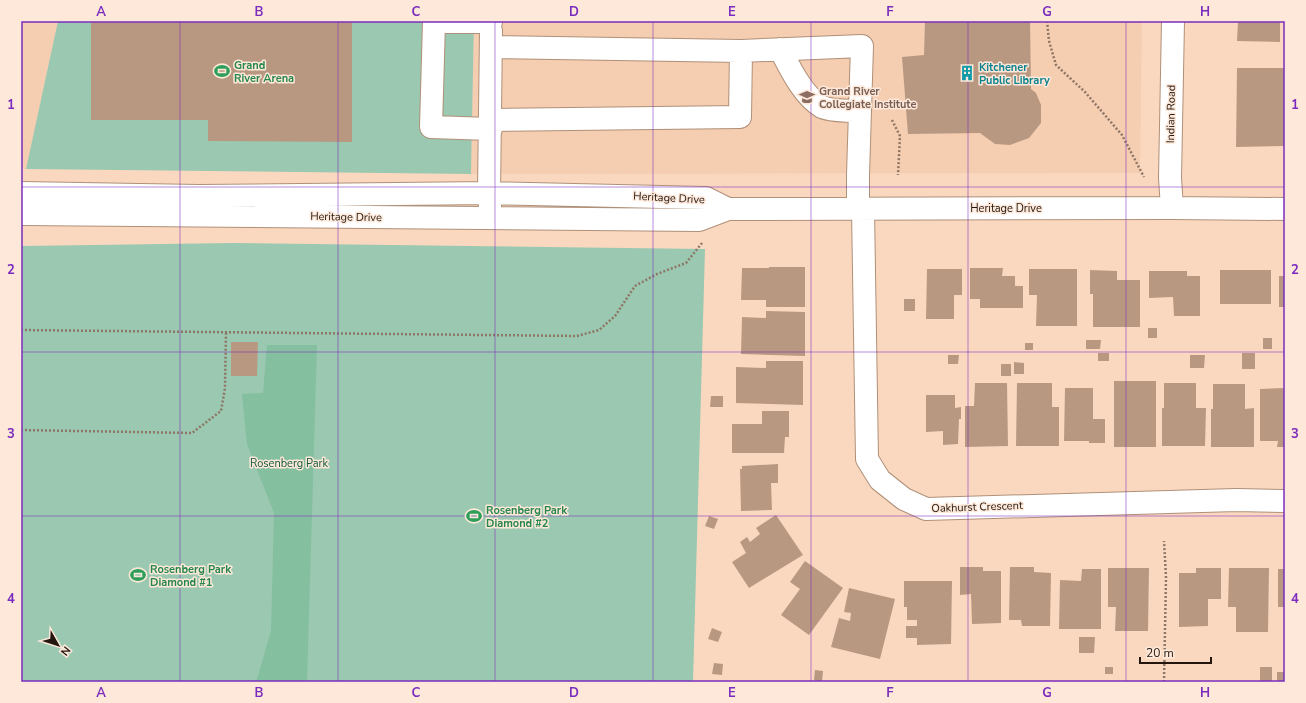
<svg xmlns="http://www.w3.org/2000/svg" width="1306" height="703" viewBox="0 0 1306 703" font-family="'Nunito Sans',sans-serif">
<rect width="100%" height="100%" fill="#fad8c0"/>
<path fill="#f5cdb0" d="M21 21H58L26 169H21Z
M474 21H1142L1140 173 471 174Z"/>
<path fill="#9bc8b0" d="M58 21H474L471 174 26 169Z
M233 243 705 249 693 682H21V246Z"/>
<path fill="#84bfa0" d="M267 345H317L307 682H254L257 679 271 631 274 513 247 444 242 394 263 393Z"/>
<path fill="#b99882" d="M91 21H352V142L208 141V120H91Z
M925 21H1030L1031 89 1036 93 1041 105V123L1029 138 1010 145 995 144 980 133 908 134 902 57 924 55Z
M1238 21H1280V42L1237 41Z
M1237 68H1285V146L1236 147Z
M769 267H805V307H766V300H741L742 268H769Z
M970 268H1003L1002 276H1015V286H1023V308H980V299H970Z
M927 269H962V295H954V319H926Z
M1029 269H1077V326H1036L1037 295H1029Z
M1090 270 1117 271V280H1140V327H1093V294H1090Z
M1220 270H1271V304H1220Z
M1149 271H1187V276H1200V316H1174L1173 297 1149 298Z
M1279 276H1285V307H1279Z
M904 299H915V311H904Z
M766 311 805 312V356L741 354 742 317 766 318Z
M1148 328H1157V338H1148Z
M1263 338H1272V349H1263Z
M1086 340H1101L1100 349H1086Z
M231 342H258L257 376H231Z
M1025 343H1033V350H1025Z
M1098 353H1109V361H1098Z
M1242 353H1255V369H1242Z
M948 355H959L958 364H948Z
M1190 355H1205L1204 368H1190Z
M766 361H803V405L736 403V367L766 368Z
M1014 362 1024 363V374H1014Z
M1001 364H1011V376H1001Z
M1114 381H1156V447H1114Z
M975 383H1007L1008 446 965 447V406H974Z
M1017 383H1052V407H1059V446H1016Z
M1164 383H1196V408H1206L1205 446H1162V408H1164Z
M1213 384H1245V409L1254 408V447H1211V409H1213Z
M1065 388H1093V419H1105V443H1089V441H1064Z
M1285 388V447H1277L1278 441H1260V389Z
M926 395H955V408L961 407V419H959L958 444 943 445V431L926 432Z
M711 396H723V407H710Z
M762 411H789V437H785L784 453H732V424H762Z
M778 464V483H771L772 510 741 511 740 469H742V466Z
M776 515 803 555 749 588 732 562 746 553 740 542 747 537 750 542 760 534 756 528Z
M709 516 718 519 714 529 705 526Z
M805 561 843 588 809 635 781 615 800 589 790 582Z
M960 567H983V571H1001V623L972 624 971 594 960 595Z
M1010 567H1034V572L1051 573 1050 626H1022L1021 620H1009Z
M1108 568H1149L1148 631H1115L1116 607H1108Z
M1196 568H1221V599H1208V626L1179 627V573H1196Z
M1229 568H1269L1268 632H1236V607H1228Z
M1082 569H1101V629H1059L1060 580 1081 581Z
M1278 569H1285V607H1278Z
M904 581H952L951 644 917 645V638H906V626H917V620H907V607H904Z
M849 588 895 599 880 659 831 647 839 618 850 621 851 613 844 612Z
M712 628 722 632 718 642 708 639Z
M1079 637H1095L1094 653H1079Z
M714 663 723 664 722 675 712 674Z
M1105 667H1113V674H1105Z
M1260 667H1272V681H1260Z
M815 670 823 671 822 682 814 680Z
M1277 672H1285V682H1277Z"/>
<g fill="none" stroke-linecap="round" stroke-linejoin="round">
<defs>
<path id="minor" d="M780 49C790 68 803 96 822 107 832 111 849 111 859 111
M741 51 862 46 858 175V209
M490 120 740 117 741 51 491 47
M491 129 431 127 434 22H491
M21 193 199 196 489 193 706 198 728 209
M490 207 489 193 491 31
M1172 208 1170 178 1173 21
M863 209 867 459 880 480 904 499 926 509 1236 500 1285 501
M21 214 699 220 728 209 1172 208 1285 209"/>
</defs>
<use href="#minor" stroke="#af9079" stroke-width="24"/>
<path stroke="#8d7666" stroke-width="2.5" stroke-dasharray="2 2" stroke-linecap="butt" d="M1047 21 1049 41 1056 65 1085 92 1122 135 1144 177
M892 120 900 136 898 175
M21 330 577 336 599 330 615 316 635 286 657 274 686 263 702 243
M21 430 192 433 221 411 225 388 226 332
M1164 682 1166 577 1164 541"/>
<use href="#minor" stroke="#fff" stroke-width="22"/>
</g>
<path fill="none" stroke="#7b2cbf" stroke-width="1" stroke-opacity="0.55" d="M180 21V682M338 21V682M495 21V682M653 21V682M811 21V682M968 21V682M1126 21V682M21 187H1285M21 352H1285M21 516H1285"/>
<defs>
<symbol id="stadium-bare" viewBox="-9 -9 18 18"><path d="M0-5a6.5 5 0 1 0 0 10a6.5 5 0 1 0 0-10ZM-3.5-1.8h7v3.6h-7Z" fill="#2e9e5b" stroke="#fde8d9" stroke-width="2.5" paint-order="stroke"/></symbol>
<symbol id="building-bare" viewBox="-9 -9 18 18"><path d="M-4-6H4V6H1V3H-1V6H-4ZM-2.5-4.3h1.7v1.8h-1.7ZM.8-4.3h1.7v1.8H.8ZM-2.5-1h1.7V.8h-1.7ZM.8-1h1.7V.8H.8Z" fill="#0f9aa8" stroke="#fde8d9" stroke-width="2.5" paint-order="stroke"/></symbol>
<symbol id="school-bare" viewBox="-9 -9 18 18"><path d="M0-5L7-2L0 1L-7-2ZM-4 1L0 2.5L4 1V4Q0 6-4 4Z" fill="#8d6e63" stroke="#fde8d9" stroke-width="2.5" paint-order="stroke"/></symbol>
</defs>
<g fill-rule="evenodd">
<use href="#stadium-bare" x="211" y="60" width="22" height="22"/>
<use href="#building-bare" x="956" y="62" width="22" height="22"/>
<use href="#school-bare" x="796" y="86" width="22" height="22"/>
<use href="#stadium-bare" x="463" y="505" width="22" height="22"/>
<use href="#stadium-bare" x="127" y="564" width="22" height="22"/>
</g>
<g text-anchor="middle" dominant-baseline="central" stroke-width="3" stroke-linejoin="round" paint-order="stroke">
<g font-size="11" font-weight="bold" fill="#27864d" stroke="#fde8d9" text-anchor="start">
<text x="234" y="65">Grand<tspan x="234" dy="13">River Arena</tspan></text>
<text x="486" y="510">Rosenberg Park<tspan x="486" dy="13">Diamond #2</tspan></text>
<text x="150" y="569">Rosenberg Park<tspan x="150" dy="13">Diamond #1</tspan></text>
</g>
<g font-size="11" font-weight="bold" fill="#0d838f" stroke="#fde8d9" text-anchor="start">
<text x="979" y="67">Kitchener<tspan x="979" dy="13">Public Library</tspan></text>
</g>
<g font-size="11" font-weight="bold" fill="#785e54" stroke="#fde8d9" text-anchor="start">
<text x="819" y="91">Grand River<tspan x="819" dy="13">Collegiate Institute</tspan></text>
</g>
<g font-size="11" fill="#22160e" stroke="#fde8d9">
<text transform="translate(1171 114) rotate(-89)">Indian Road</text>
<text transform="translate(669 198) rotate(3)">Heritage Drive</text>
<text x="1006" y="208">Heritage Drive</text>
<text transform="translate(346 217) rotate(1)">Heritage Drive</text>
<text transform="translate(977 507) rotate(-2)">Oakhurst Crescent</text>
</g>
<g font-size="11" fill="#0d573b" stroke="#fde8d9">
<text x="289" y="463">Rosenberg Park</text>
</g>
</g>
<rect width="1306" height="703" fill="none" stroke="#fde8d9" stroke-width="44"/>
<g transform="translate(58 645) rotate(129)" stroke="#fde8d9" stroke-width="3" paint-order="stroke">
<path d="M0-3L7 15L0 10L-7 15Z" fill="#22160e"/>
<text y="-6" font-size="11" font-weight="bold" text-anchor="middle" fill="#22160e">N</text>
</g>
<path d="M1140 657v6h71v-6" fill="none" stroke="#22160e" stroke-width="2"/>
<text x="1146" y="657" font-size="12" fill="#22160e" stroke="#fde8d9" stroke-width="3" paint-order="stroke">20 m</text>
<rect x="22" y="22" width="1262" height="659" fill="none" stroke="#7b2cbf" stroke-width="1.5"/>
<g font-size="13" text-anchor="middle" font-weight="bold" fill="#7b2cbf">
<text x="101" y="16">A</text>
<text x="259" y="16">B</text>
<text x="416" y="16">C</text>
<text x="574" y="16">D</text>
<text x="732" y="16">E</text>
<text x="890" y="16">F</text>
<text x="1047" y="16">G</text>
<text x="1205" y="16">H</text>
<text x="11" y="109">1</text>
<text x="1295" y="109">1</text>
<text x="11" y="274">2</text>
<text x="1295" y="274">2</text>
<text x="11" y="438">3</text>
<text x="1295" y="438">3</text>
<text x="11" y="603">4</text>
<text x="1295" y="603">4</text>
<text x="101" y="697">A</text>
<text x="259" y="697">B</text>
<text x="416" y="697">C</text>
<text x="574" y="697">D</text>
<text x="732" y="697">E</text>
<text x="890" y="697">F</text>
<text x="1047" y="697">G</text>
<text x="1205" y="697">H</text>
</g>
</svg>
